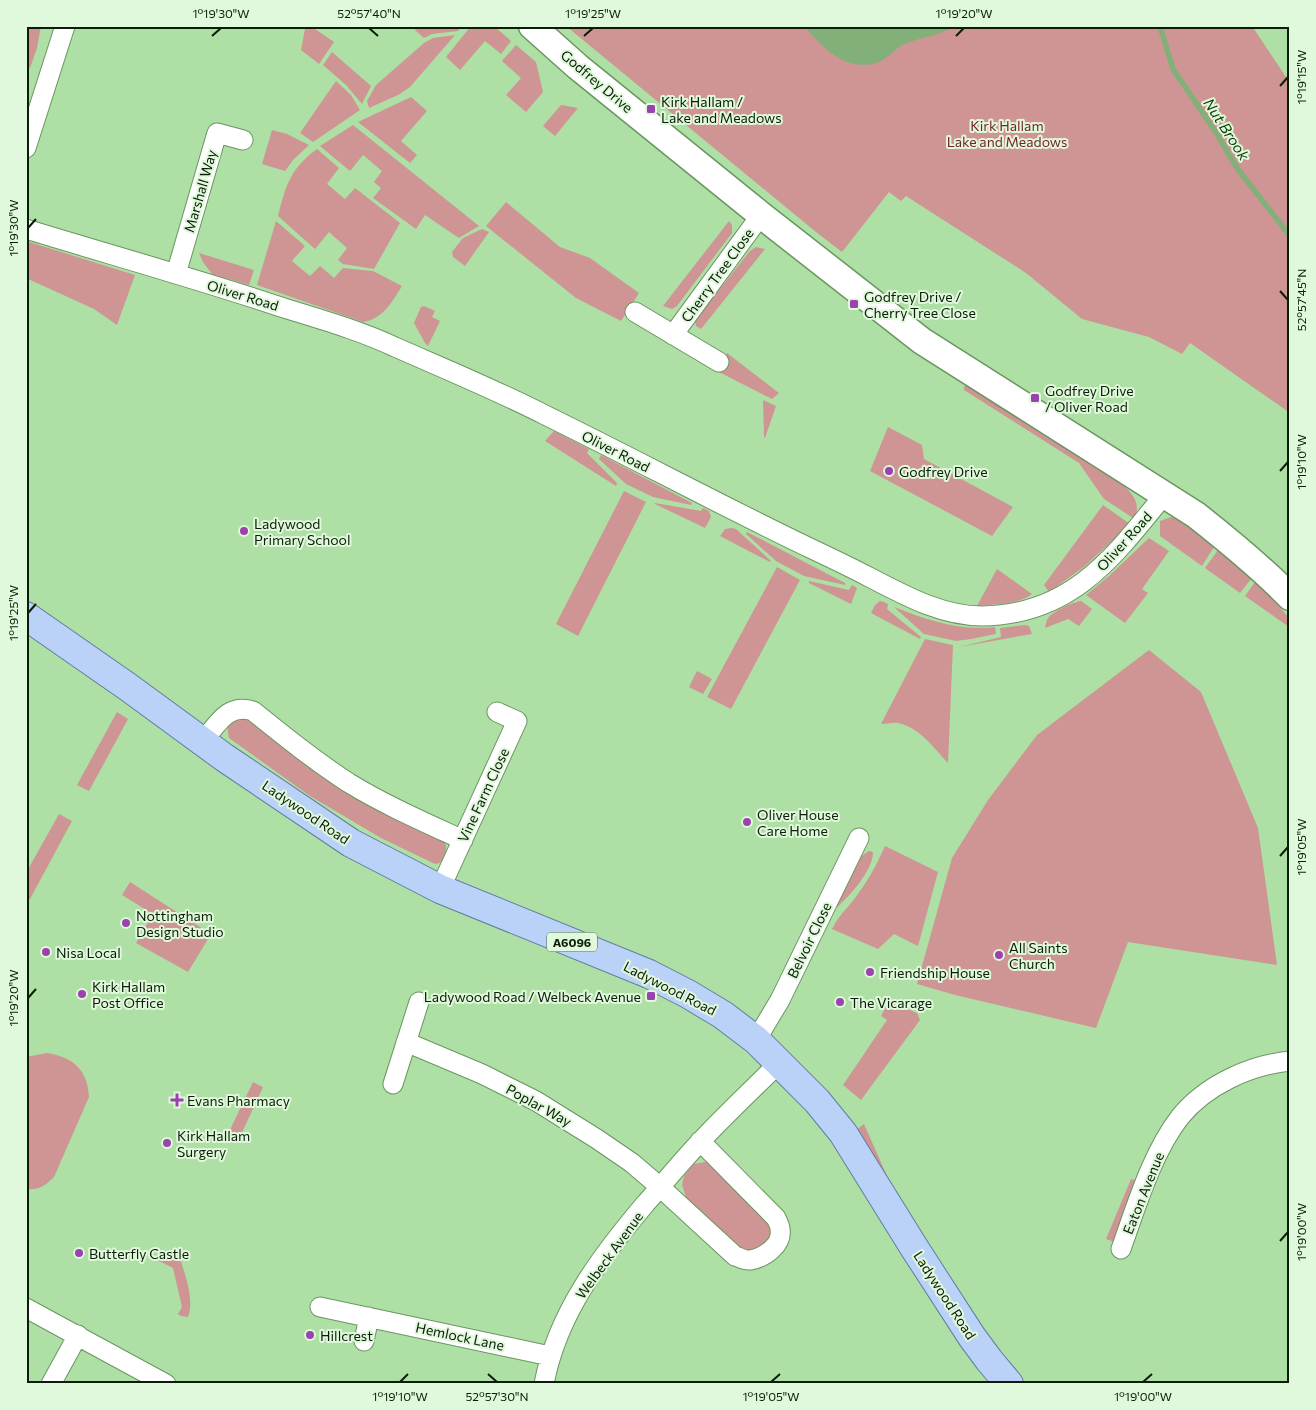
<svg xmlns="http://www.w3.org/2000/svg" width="1316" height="1410" viewBox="0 0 1316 1410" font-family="Commissioner,sans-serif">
<rect width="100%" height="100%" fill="#aedfa5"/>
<path fill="#ce9594" d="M26 26H41L37 48 30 68 26 66Z
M418 26H462L458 31 432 34 424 38 415 30Z
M471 26H494L511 41 501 54 485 41 460 70 446 57Z
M566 26H1252L1290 83V413L1190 343 1182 354 1149 337 1082 319 1026 273 906 196 901 201 889 192 842 252 816 232Z
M308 27H312L334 42 319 64 301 50 305 29Z
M455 35 410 87 400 94 369 108 367 101 376 85 424 43 433 38Z
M516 45 536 62 543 92 526 112 506 95 521 78 502 61Z
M332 52 371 86 362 104 346 85 323 65Z
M336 81 351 95 360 110 313 142 300 133Z
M411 97 427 111 401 141 417 155 410 163 358 122Z
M561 105 578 108 555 136 543 126Z
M353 125 479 226 459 238 425 215 416 229 373 198 381 188 374 182 382 171 363 155 350 171 320 146Z
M272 130 287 134 309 145 293 160 285 171 262 164Z
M317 149 339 168 327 184 345 199 355 188 400 223 374 269 343 264 338 260 347 248 329 232 315 249 278 216C286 185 290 169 317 149Z
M506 202 560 247 590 258 639 293 621 321 576 298 486 226Z
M276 221 305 246 292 261 310 276 320 266 334 278 343 268 373 271 402 286C392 302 383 319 363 322L257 285Z
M729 221 732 225V233L677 306 672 309 663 306Z
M482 229 489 232 465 266 453 257 452 252 463 238Z
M26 241 135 275 117 325 94 309 26 278Z
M756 247 765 249 701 329 696 326 695 320 750 251Z
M199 253 254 270 249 285 212 274 203 262Z
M424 306 435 311 432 317 440 321 428 346 425 343 414 323 421 307Z
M727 353 779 393 772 399 715 370Z
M966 385 972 388 1122 484C1132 493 1141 503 1135 517L1133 518 1104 499 1079 463 964 390V387Z
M763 400 776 406 765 438 764 437Z
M888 427 922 445 924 459 1013 507 992 536 870 471Z
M554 431 589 449 587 453 617 483 616 486 545 441Z
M601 455 692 503 691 505 653 497 626 484 599 459Z
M624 491 646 502 578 636 556 624Z
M655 503 701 511 703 508 709 511 711 517 705 528 655 504Z
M1103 505 1130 524 1085 566 1049 592 1044 585Z
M1171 517 1182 519 1214 547 1202 566 1160 536V521Z
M731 528 736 529 771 561 770 562 720 536 725 529Z
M747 532 845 583V585L804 576 776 561 746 534Z
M1149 538 1169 551 1142 589 1148 593 1125 623 1086 595 1109 576Z
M1218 550 1251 579 1240 593 1205 568Z
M777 567 800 580 731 709 707 697Z
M997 569 1032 594C1017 605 995 604 977 606Z
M809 581 849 590 852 585 857 588 851 604 809 583Z
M1255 582 1268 594 1290 619 1289 627 1245 596Z
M880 601 884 602 888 604 887 609 921 637 920 639 871 613 875 605Z
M1081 601 1092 609 1079 626 1068 619 1045 628C1045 628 1047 620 1047 620 1050 612 1073 602 1081 601Z
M894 607C926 620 960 631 995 627L996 634 971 639 956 641 924 634Z
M1025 625 1029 626 1032 634 959 647 1001 637 1000 628Z
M925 639 953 645 948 763C934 748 919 727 898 723 893 722 886 724 881 724Z
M1149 650 1201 692 1258 828 1277 965 1128 942 1096 1028 955 995 917 984 952 858 988 800 1037 735Z
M697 671 712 679 703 694 689 687Z
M117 712 128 719 89 791 77 785Z
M238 717 246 718C310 765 366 810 441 839L446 845V853L440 863 435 864 381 838 310 796 229 738 227 725Z
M59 814 72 821 30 899 26 897V873Z
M885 846 938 872 918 946 894 934 878 949 832 929C839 915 846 910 855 898 868 881 877 864 885 846Z
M869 851 873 852C873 871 848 898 834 910L860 857Z
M130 882 211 934 188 972 136 943 153 914 122 895Z
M889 1001 917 1013 920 1020 861 1100 843 1085 887 1020 881 1016Z
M47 1053C73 1057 88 1070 89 1097L54 1177C45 1186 39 1190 26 1189V1057Z
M253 1082 263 1087 239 1139 228 1134Z
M864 1124 887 1176 884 1178 856 1130Z
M705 1162H713C727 1176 770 1212 772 1230 772 1235 770 1240 766 1244 760 1251 750 1251 741 1250L686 1197 682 1185 684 1176 694 1164Z
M1131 1179 1138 1181 1114 1242 1106 1239Z
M172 1250 179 1254C184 1274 195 1297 188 1317L181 1316 178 1314 182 1307 173 1268 157 1260 166 1252Z"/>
<path fill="#82b078" d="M805 26H955C940 36 920 37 904 44 895 49 888 58 879 62 849 74 821 48 805 26Z"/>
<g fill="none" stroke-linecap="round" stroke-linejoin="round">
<path stroke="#82b078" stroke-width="5.5" d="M1160 26 1173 69 1215 131 1237 168 1290 236"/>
<defs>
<path id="street" d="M26 148 65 26
M26 229C111 255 197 279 281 307 319 319 359 330 395 347 445 369 496 390 545 415 635 459 722 506 812 549 831 558 850 567 869 577 904 595 941 616 982 616 1071 615 1113 558 1164 495
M176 274 217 133 243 140
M635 312 719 362
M673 335 761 215
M203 741C218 724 227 703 253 711 284 736 315 761 349 783 385 805 424 822 463 840
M440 889 517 721 497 712
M756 1040 780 1000 859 838
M406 1042 482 1074 536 1101 597 1139 632 1163 660 1187 735 1256C739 1257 745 1261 750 1260 764 1258 783 1245 780 1229 780 1226 778 1222 776 1218L700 1141
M393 1084 419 1002
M1121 1249C1136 1207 1152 1153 1180 1117 1206 1085 1250 1065 1290 1061
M320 1307 550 1356
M26 1308 166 1384
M364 1341 369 1317
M51 1384 78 1335
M544 1384C557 1314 601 1256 646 1203 664 1183 681 1162 699 1143 725 1115 753 1089 780 1062"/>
<path id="secondary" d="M532 26 578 67 761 215 922 341 1196 515C1229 541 1261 567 1290 597"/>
<path id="primary" d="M26 616 128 687 225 758 351 843 440 889 649 974 688 994 723 1015 756 1040 817 1101 843 1133 915 1249 972 1337 989 1360 1009 1384"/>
</defs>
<use href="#street" stroke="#699660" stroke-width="21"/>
<use href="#secondary" stroke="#699660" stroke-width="29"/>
<use href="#primary" stroke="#5f7ea1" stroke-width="30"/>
<use href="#street" stroke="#fff" stroke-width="19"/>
<use href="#secondary" stroke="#fff" stroke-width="26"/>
<use href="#primary" stroke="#bad1f8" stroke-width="28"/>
</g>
<path fill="none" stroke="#0b1d08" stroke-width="2" d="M369 28 378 36M212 36 221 28M584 36 593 28M956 36 964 28M1280 86 1288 77M28 228 36 219M1280 291 1288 300M1280 471 1288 462M28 613 36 604M1280 856 1288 847M28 998 36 989M1280 1241 1288 1232M488 1374 497 1382M400 1382 408 1374M771 1382 780 1374M1143 1382 1152 1374"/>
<g fill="#9b42ae" stroke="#e0f8db" stroke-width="2">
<rect x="646" y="104" width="10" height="10" rx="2.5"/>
<rect x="849" y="299" width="10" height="10" rx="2.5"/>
<rect x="1030" y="393" width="10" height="10" rx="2.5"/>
<circle cx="889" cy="471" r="5"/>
<circle cx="244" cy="531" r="5"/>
<circle cx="747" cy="822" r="5"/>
<circle cx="126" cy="923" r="5"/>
<circle cx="46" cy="952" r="5"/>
<circle cx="999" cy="955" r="5"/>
<circle cx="870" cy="972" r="5"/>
<circle cx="82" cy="994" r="5"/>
<rect x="646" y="991" width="10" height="10" rx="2.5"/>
<circle cx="840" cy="1002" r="5"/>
<path d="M174.5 1092.5h5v5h5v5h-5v5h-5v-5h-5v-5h5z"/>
<circle cx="167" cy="1143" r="5"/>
<circle cx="79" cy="1253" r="5"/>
<circle cx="310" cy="1335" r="5"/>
</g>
<g text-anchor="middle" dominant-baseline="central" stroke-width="4" stroke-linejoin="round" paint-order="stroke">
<rect fill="#e0f8db" stroke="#4b5f47" stroke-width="1" x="547" y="932.5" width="50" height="19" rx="4"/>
<g font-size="12" font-weight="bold" fill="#0b1d08">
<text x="572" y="942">A6096</text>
</g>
<g font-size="14" fill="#0b1d08" stroke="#e0f8db">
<text transform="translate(597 81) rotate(40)">Godfrey Drive</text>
<text transform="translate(200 191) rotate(-74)">Marshall Way</text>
<text transform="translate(717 275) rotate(-54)">Cherry Tree Close</text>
<text transform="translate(243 295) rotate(17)">Oliver Road</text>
<text transform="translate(616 451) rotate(27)">Oliver Road</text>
<text transform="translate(1124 541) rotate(-48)">Oliver Road</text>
<text transform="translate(483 795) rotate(-65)">Vine Farm Close</text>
<text transform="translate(306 812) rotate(34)">Ladywood Road</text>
<text transform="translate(809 940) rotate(-64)">Belvoir Close</text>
<text transform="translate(670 988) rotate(27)">Ladywood Road</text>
<text transform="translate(539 1105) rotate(29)">Poplar Way</text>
<text transform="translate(1143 1193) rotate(-68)">Eaton Avenue</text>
<text transform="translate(609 1255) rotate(-54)">Welbeck Avenue</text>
<text transform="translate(945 1295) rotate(57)">Ladywood Road</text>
<text transform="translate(460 1336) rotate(12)">Hemlock Lane</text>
</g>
<g font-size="14" fill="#0b1d08" stroke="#e0f8db" text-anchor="start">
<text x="661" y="101">Kirk Hallam /<tspan x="661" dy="16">Lake and Meadows</tspan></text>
<text x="864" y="296">Godfrey Drive /<tspan x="864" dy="16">Cherry Tree Close</tspan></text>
<text x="1045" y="390">Godfrey Drive<tspan x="1045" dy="16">/ Oliver Road</tspan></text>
<text x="899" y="471">Godfrey Drive</text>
<text x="254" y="523">Ladywood<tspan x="254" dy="16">Primary School</tspan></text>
<text x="757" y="814">Oliver House<tspan x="757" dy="16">Care Home</tspan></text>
<text x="136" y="915">Nottingham<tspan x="136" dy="16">Design Studio</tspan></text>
<text x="1009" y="947">All Saints<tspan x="1009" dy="16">Church</tspan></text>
<text x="56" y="952">Nisa Local</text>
<text x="880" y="972">Friendship House</text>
<text x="92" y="986">Kirk Hallam<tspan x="92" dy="16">Post Office</tspan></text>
<text x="641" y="996" text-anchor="end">Ladywood Road / Welbeck Avenue</text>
<text x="850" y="1002">The Vicarage</text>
<text x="187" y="1100">Evans Pharmacy</text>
<text x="177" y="1135">Kirk Hallam<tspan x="177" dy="16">Surgery</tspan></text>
<text x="89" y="1253">Butterfly Castle</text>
<text x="320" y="1335">Hillcrest</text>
</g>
<g font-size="14" fill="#781e26" stroke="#e0f8db">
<text x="1007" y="125">Kirk Hallam<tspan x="1007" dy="16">Lake and Meadows</tspan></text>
</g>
<g font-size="15" font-style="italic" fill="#103f05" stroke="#e0f8db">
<text transform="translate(1227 129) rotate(57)">Nut Brook</text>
</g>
</g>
<rect width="1316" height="1410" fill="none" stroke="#e0f8db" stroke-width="55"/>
<rect x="28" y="28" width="1260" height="1354" fill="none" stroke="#0b1d08" stroke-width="2"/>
<g font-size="12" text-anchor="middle" fill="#0b1d08">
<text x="221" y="18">1°19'30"W</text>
<text x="369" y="18">52°57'40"N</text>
<text x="593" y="18">1°19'25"W</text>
<text x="964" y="18">1°19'20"W</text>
<text transform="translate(1302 77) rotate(-90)" y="4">1°19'15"W</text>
<text transform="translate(14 228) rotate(-90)" y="4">1°19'30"W</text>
<text transform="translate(1302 300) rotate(-90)" y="4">52°57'45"N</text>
<text transform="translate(1302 462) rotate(-90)" y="4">1°19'10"W</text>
<text transform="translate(14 613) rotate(-90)" y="4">1°19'25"W</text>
<text transform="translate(1302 847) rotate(-90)" y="4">1°19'05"W</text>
<text transform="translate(14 998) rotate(-90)" y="4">1°19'20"W</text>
<text transform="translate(1302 1232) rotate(-90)" y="4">1°19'00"W</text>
<text x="400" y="1401">1°19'10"W</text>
<text x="497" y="1401">52°57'30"N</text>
<text x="771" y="1401">1°19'05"W</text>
<text x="1143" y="1401">1°19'00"W</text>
</g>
</svg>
